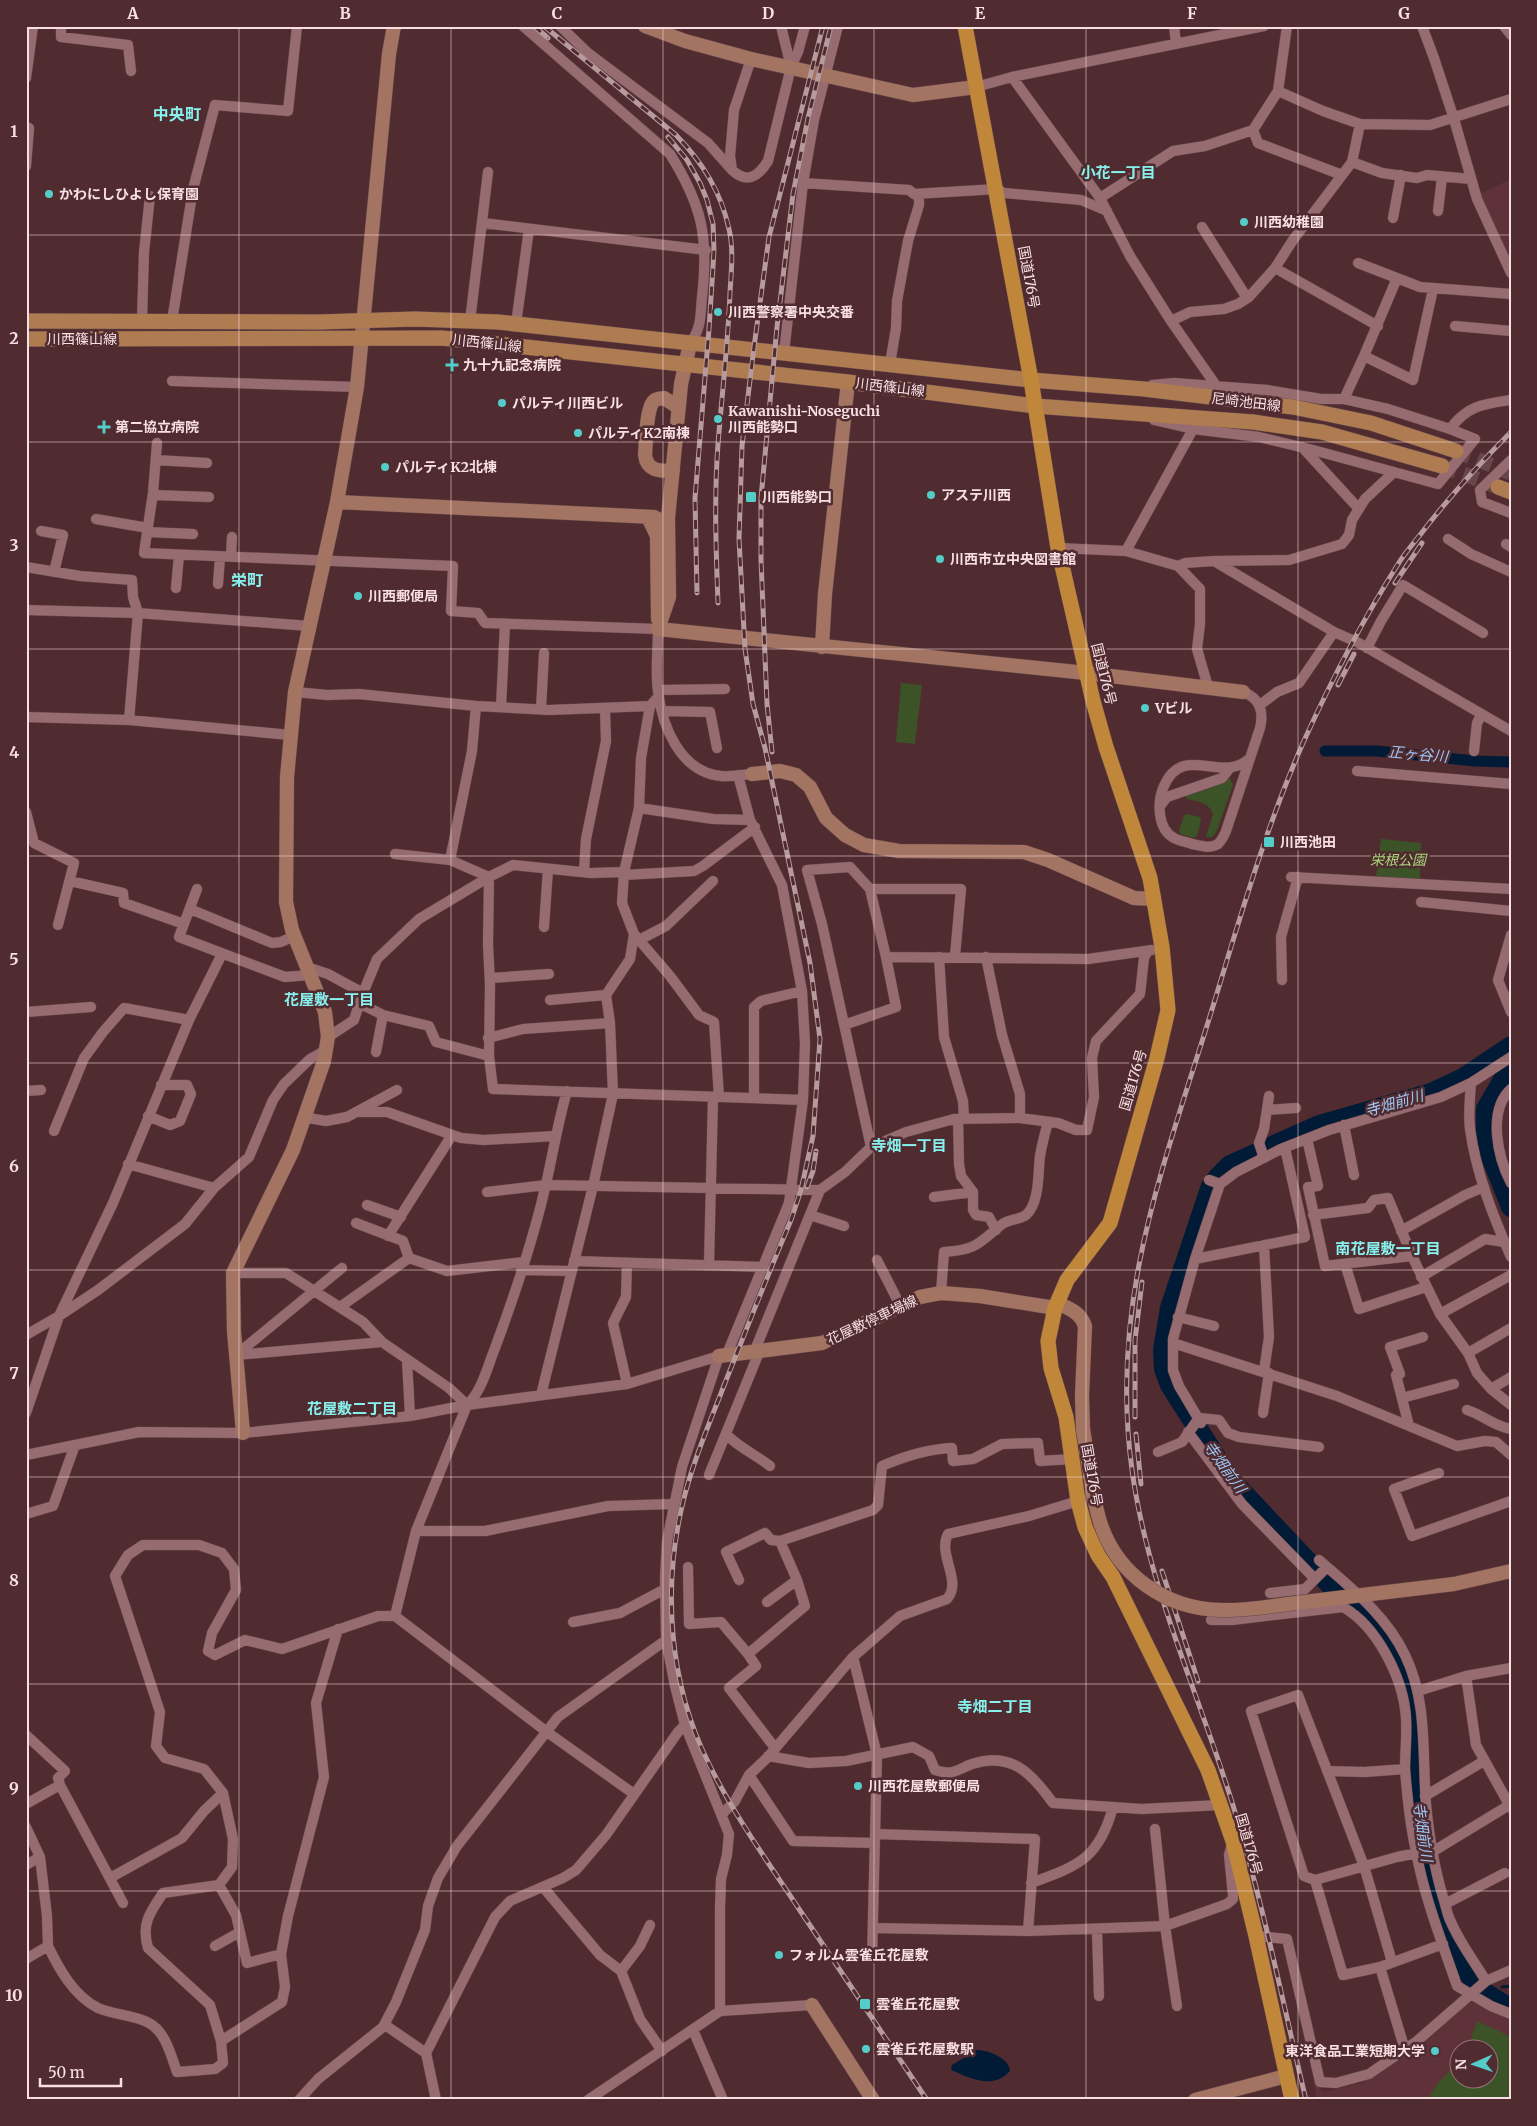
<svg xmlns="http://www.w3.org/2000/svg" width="1537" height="2126" viewBox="0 0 1537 2126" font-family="Merriweather,'Noto Sans JP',serif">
<rect width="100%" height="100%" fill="#502b30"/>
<path fill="#5e3238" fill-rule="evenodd" d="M1511 179V263L1479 194Z
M1466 2001 1480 2004 1511 2017V2100H1317L1313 2079 1323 2092 1362 2083 1407 2053ZM1460 2048H1490V2078H1460Z"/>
<path fill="#3c5327" d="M901 683 922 685 915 744 896 742Z
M1226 779H1230L1233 785 1216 833 1212 837H1206L1213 814C1209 802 1197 801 1186 799L1187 795 1211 788Z
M1187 814 1200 817 1201 821 1197 836 1194 838 1181 834 1179 831 1184 815Z
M1381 839 1421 843 1420 880 1376 877Z
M1477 2021 1511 2037V2100H1427L1438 2083 1459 2062 1460 2078H1490V2048H1468Z"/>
<path fill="#011b36" d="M977 2050C989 2050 1010 2059 1010 2071 993 2090 970 2078 951 2070L952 2065Z"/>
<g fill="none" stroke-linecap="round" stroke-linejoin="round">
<path stroke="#011b36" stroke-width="3" d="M1502 1987 1511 1986"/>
<path stroke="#011b36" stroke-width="11" d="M1325 751H1377L1475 761 1511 762"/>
<path stroke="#011b36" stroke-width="20" d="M1511 1046 1463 1078 1431 1093 1319 1125 1230 1165 1217 1178 1211 1186 1170 1308 1163 1350 1164 1369 1170 1385 1230 1479 1334 1589 1371 1623 1396 1652 1407 1676 1410 1693 1422 1845 1445 1928 1466 1971 1484 1992 1511 2009
M1511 1074 1504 1078 1486 1109V1144L1511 1207"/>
<path stroke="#69464b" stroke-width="15" stroke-dasharray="15 8" stroke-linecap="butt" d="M1456 451 1511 473
M1442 466 1498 487"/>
<defs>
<path id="street" d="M61 26V37L128 45 131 71
M523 26 670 154C702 205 709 237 702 297 700 318 702 326 690 344
M560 26 588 53 708 143 732 170
M781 26 791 67
M1174 26 1176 43
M1422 26 1434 58 1454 119 1477 199 1511 273
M1504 26 1511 35
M751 59 734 110 730 156 732 170C747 184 758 177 768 161L791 67 798 52 805 26
M1012 77 1264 26
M26 78 33 26
M976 87 1012 77 1100 198 1130 256 1171 321 1217 387
M1278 91 1323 111 1360 124 1430 125 1511 99
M26 128H29L26 166
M1253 130 1258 143 1342 175
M1352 162 1382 173 1417 178 1427 175 1471 179
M803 183 909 190 914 194 997 189 1004 193 1081 200 1107 211
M1100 198 1173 151 1205 146 1253 130 1278 91 1287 26
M1438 211 1442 177
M1393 218 1401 175
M483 223 706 250
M1202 227 1247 298
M1358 263 1420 287 1511 294
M1275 268 1378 326
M142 321 144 252 150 196
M172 321 193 189 215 105 288 111 297 26
M470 321 488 172
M1171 321 1190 312 1224 309 1238 304 1249 297 1275 268 1293 240 1352 162 1360 124
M516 324 529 229
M1455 326 1511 331
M784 353 803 183 814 120 838 26
M1364 356 1413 380 1433 289
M890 364 896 328 897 301 908 241 919 205V199L916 194
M172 381 357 387
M1152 385 1174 383 1267 390 1321 399H1344L1388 409 1450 429 1475 439 1438 484 1313 450 1259 437 1193 429 1154 420
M1344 399 1364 356 1397 278
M1450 429C1468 405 1484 404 1511 400
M157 443 153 493 144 553 453 566 451 611 478 613 485 623 658 629C658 649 655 671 658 691 662 726 680 772 721 776 731 777 742 775 752 774
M1302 447 1359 509
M156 460 207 463
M1511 460 1480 490 1482 502 1511 513
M153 495 209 497
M96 519 148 528
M41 531 63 535 54 572
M147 532 193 534
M1448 539 1471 554 1511 572
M1506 544 1511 547
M1058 548 1126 551 1193 429
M1126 551 1178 566 1200 589V624L1197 649 1208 687
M231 557 232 537
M1214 561 1289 560 1342 544 1349 535 1352 520 1365 499 1394 472
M1178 566 1185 563 1214 561 1334 632 1299 683 1277 692 1260 705
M26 567 80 576 132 580 133 597 138 613 129 720
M218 584 220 557
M176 588 179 555
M26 610 137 613 309 626
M1334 632 1359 643 1511 731
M1367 648 1381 621 1403 585 1483 633
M658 690 725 689
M295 692 327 695 359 694 476 706 549 710 650 706
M1243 692C1260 698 1264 712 1260 728L1226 831C1224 836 1222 840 1218 844 1210 849 1201 846 1192 844 1187 842 1179 841 1174 838 1157 829 1157 801 1164 786 1183 742 1222 785 1250 758
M476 706 472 751 450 860 489 877 488 944 490 985 489 1056 493 1089 803 1100
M501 707 505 624
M541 709 544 653
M663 711 710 712 717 748
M26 717 129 720 290 735
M1474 751 1477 723 1482 714
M1357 771 1511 784
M1160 806 1167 797 1222 778 1230 768
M639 808 713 819 750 820
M26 812 34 843 74 863 58 925
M395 854 450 860
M584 871 586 839 606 741 605 709
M624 875 694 871 703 866 755 827
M1291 877 1511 889
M70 881 123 893 124 903 184 924
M197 889 179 937 285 977 310 975
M870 889 886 957 1088 959 1152 950
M1421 902 1511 911
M190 909 272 943 281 942 294 936
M544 927 548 869
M634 934 670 976 699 1015 714 1022 719 1097
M1511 935 1498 980 1511 1012
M639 940 666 926 713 881
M939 957 944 1037 963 1101 964 1119
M986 957 1002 1035 1020 1094V1118
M307 967 328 974 363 993
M490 978 549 974
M1282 980 1281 937 1298 877
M550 1000 606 995
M359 1003 383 1015 429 1026 436 1042 489 1056
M26 1012 91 1007
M844 1025 896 1007 886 957
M328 1037 354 1020 361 998 377 959 419 919 489 877 513 865 591 873 624 872
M488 1038 523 1029 610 1023
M376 1052 383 1015
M1471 1083C1470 1098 1468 1115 1470 1129 1476 1173 1493 1216 1511 1257
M1511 1089C1487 1111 1498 1158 1511 1183
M26 1091 41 1090
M567 1091C558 1122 553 1153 546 1184 534 1237 514 1297 495 1348 487 1368 482 1391 467 1405L416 1531H485L608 1506 673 1504
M754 1098V1007L761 1001 802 991
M1267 1110 1296 1108
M356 1112H387L461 1138 484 1140 555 1136
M148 1116 170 1125 180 1121 191 1094 187 1085H161
M303 1117 326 1121 347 1117 397 1090
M958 1119 959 1164 961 1176 973 1192V1210L976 1215 989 1217 996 1230
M1344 1125 1354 1175
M54 1131 84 1058 103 1032 124 1008 189 1020
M1307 1139 1318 1186 1308 1187 1325 1266 1412 1256
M871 1147 822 924 807 870 850 867 870 889H961L955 956
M1264 1158 1259 1143 1264 1129 1269 1096
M128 1164 214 1188
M1209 1180 1220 1184
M487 1192 546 1185 820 1190
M934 1197 973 1192
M367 1205 401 1217
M810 1215 844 1226
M1313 1215 1368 1208 1374 1200 1388 1198 1412 1256 1440 1314 1468 1353 1477 1373 1491 1389 1511 1405
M1401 1231 1465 1195 1484 1187
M388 1236 452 1135
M1264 1245 1269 1337 1264 1371
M409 1258 447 1271 524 1262
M1195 1259 1305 1237 1285 1148
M877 1260 900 1305
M574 1261 764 1267
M627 1263 626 1297 613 1323 627 1384
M709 1264 713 1097
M1345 1264 1359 1309 1426 1287
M342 1268 236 1355 382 1342
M521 1270 571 1271
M233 1273H286L363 1322 382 1342 449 1388 467 1405
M1421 1277 1485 1239 1504 1242
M941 1293 944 1252C976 1250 978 1244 1001 1225 1008 1219 1019 1220 1026 1215 1040 1203 1038 1171 1040 1156 1042 1144 1045 1133 1048 1122
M340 1307 409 1258 403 1241 356 1223
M1440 1314 1511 1275
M1178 1317 1214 1326
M26 1335 59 1316 98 1290 185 1224 214 1188 249 1157 273 1100 284 1084 310 1059 326 1050
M1173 1343 1337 1396 1457 1446 1485 1441 1496 1442 1511 1455
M755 1350 820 1190 845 1172 871 1147 906 1132 954 1119 1020 1118 1058 1123 1076 1130H1087L1094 1097 1092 1058 1096 1041 1140 994 1144 958 1147 952
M1468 1353 1511 1328
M727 1354 789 1203 803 1100 805 1043 802 991 782 885 750 820 738 775
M719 1356 682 1467 667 1541 665 1577 666 1640 675 1686 685 1725 729 1834 727 1855 721 1879 720 1908V2011
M407 1360 410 1416
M1491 1389 1511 1377
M541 1395 593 1186 613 1094 610 1023 606 995 630 959 634 934 622 903 624 872 639 808 641 758 650 706 659 696
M1402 1398 1454 1384
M1467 1410C1483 1415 1494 1426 1511 1429
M26 1413 59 1316 113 1203 189 1020 222 954
M1263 1413 1269 1373
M1201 1423 1179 1386 1173 1370V1339L1195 1259 1220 1184 1236 1172 1281 1149 1329 1130 1441 1097 1471 1083 1511 1057
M1409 1426 1396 1375 1400 1374 1390 1347 1423 1337
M1188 1432 1242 1504 1314 1578
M726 1434C738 1447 756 1455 770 1466
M1158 1452 1182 1442 1199 1418 1219 1420 1228 1433 1239 1437 1319 1447
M26 1455 139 1432 243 1433 410 1416 467 1405 627 1384 719 1356
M1439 1473 1394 1489 1412 1536 1511 1501
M709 1475 760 1350
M26 1514 53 1506 75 1445
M1319 1560C1351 1588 1386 1615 1405 1655 1428 1702 1422 1753 1426 1804 1429 1835 1434 1867 1443 1897 1446 1905 1447 1915 1451 1922 1460 1943 1474 1961 1486 1981
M688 1567 689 1624 721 1622 748 1654
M739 1580 726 1552 765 1533 771 1540 780 1541 873 1510 878 1505 882 1466C905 1456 927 1449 952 1448L953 1461 973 1459 1002 1444 1038 1443 1040 1461 1072 1459
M1270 1593 1305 1589 1327 1567
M767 1602 797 1580 780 1541
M395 1616 416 1531
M1211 1620H1232L1343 1607C1378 1627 1404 1680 1406 1719 1407 1736 1405 1752 1405 1769 1407 1795 1410 1825 1416 1851 1424 1897 1442 1942 1457 1986L1491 2006 1511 2014
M573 1622 620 1613 665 1589
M338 1629 316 1703 324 1777 288 1916 281 1954 247 1963 236 1915 219 1885 232 1867 233 1839 223 1793 204 1769 165 1758 156 1746 160 1712 115 1576 128 1555 143 1545H199L222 1553 234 1569 236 1590 212 1633 208 1651 215 1655 245 1640 282 1649 378 1616H395L547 1732 634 1794
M853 1657 877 1755 872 1958
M1511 1668 1466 1676 1476 1745 1511 1808
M1418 1691 1466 1676
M26 1735 65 1771 58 1778 60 1785 123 1903
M775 1748 729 1688 756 1666 748 1654 805 1606 797 1580
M768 1756 809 1763 846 1761 913 1747 929 1756 935 1770C953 1776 956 1770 972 1764 1012 1751 1032 1774 1053 1803L1142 1809 1220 1805
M1327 1771 1365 1772 1405 1769
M749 1775 793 1841 875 1843
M1425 1796 1484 1761
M26 1804 60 1785
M722 1814 735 1801 749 1775 767 1758 853 1657 900 1616 947 1599C963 1581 937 1555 948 1534L1029 1516 1078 1501
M26 1827 40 1857 47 1916 48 1946 26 1959
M1155 1829 1165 1926 1177 2006
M26 1865 40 1857
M110 1878 182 1838 204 1811 223 1793
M1315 1880 1304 1876 1251 1711 1298 1695 1364 1866 1392 1962
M1031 1883C1078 1866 1099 1859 1113 1807
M219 1885 163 1893C150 1912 141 1924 148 1948L210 2005 221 2041
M543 1887 600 1955 621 1971 640 2019 662 2051
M1445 1904 1505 1873
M873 1928 1028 1931 1035 1839 875 1834
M1097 1930 1099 1996
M1028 1931 1165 1926 1227 1904 1233 1899V1895L1229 1855 1232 1844
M1256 1936 1287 1939 1320 2082 1336 2083 1369 2074 1417 2041 1486 1981 1511 1970
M1443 1944 1380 1967 1343 1975 1315 1880 1397 1857 1437 1849 1511 1804
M48 1946C59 1969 74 1996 98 2008 114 2015 134 2015 149 2023 166 2032 171 2056 177 2072L215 2069 223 2063 221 2041 282 2002 285 1987 281 1954
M215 1946 240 1932
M1380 1967 1405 2050
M621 1971 640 1946 650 1925
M385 2025 426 2053 436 2100
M693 2030 723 2100
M426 2053 495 1917 510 1901 563 1878 576 1870 606 1835 678 1732 685 1725
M299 2100 318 2079 383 2027 396 2002 425 1930 428 1906 438 1878 457 1846 558 1717 666 1640
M588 2100 720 2011 812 2005"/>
<path id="secondary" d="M645 26 685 41 751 59 913 95 976 87
M673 471C659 471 647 471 645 455 646 443 646 411 653 402 656 398 660 399 664 398L678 407
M337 502 654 517 664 522 668 528
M648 517 657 536 658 619
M658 629 1086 673 1243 692
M658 629 669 597 668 518 681 384 690 344
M822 647 825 594 848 382
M752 774 780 771 796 775 810 787 826 818 845 835 864 845 899 851 1024 852 1048 860 1134 898 1154 899
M1057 1303C1070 1309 1080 1312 1085 1326L1082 1396 1083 1429
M719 1356 822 1343 920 1297 941 1293 980 1296 1055 1308
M243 1433 234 1331 233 1273 293 1150 324 1061 328 1037 325 1012 292 930 286 902 287 777 295 692 337 502 357 387 389 54 394 26
M1296 1603 1454 1584 1511 1571
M812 2005 873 2100
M1195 2100 1286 2076"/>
<path id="primary" d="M26 321 319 322 415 319 498 322 1031 380 1144 389 1293 407 1371 423 1456 451
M26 339 442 338 848 382 1035 406 1253 422 1322 432 1442 466
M1498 487 1511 492"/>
<path id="highway" d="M965 26 1031 380 1058 548 1093 701 1106 747 1150 878 1162 947 1168 1010 1157 1058 1110 1223 1067 1280 1055 1308 1048 1341 1051 1368 1066 1417 1078 1501 1085 1527 1098 1555 1113 1577 1208 1770 1233 1841 1256 1936 1292 2100"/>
</defs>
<use href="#street" stroke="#67484d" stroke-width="11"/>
<use href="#secondary" stroke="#67484d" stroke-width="15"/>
<use href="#primary" stroke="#67484d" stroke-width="16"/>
<use href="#highway" stroke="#67484d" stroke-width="16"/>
<use href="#street" stroke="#966c71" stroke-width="10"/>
<use href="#secondary" stroke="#a37461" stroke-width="14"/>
<use href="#primary" stroke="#af7c51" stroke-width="15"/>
<use href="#highway" stroke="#c0873b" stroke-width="15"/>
<defs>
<path id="rail" d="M534 26 548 38
M544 26 676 135C703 163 721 192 729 229 734 250 731 273 730 293 728 344 722 394 718 444 714 497 716 550 718 603
M823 26 769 237 754 347 742 446 739 539 745 649 753 704 765 748 810 963 820 1039 813 1136 801 1190 791 1220C768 1274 747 1328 725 1383 710 1422 693 1461 683 1502 662 1589 669 1684 709 1764 734 1815 768 1862 799 1909 842 1973 884 2036 927 2100
M668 137 687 160 700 183 707 200 713 224 714 251 709 329 695 498 697 593
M1395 583 1422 543
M1338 685 1354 654
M772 752 767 704 761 560V498L777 327 793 194 808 118 831 26
M807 1187 813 1171 816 1151
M1135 1417V1340L1142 1282
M1136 1434 1141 1484
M1162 1571 1198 1681
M1306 2100C1283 2004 1264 1907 1235 1812 1201 1698 1148 1588 1132 1470 1110 1310 1158 1181 1205 1032 1235 936 1262 836 1303 743 1331 681 1363 619 1400 561 1408 549 1418 538 1427 526 1453 493 1481 462 1511 432"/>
</defs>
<use href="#rail" stroke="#b79a9d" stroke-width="5"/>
<use href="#rail" stroke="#502b30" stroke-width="3" stroke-dasharray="9" stroke-linecap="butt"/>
<defs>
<path id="secondary-bridge" d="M1083 1429C1088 1459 1091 1492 1100 1522 1117 1575 1166 1609 1221 1610 1246 1611 1271 1606 1296 1603"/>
</defs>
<use href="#secondary-bridge" stroke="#67484d" stroke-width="15" stroke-linecap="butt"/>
<use href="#secondary-bridge" stroke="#a37461" stroke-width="14"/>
</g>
<path fill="none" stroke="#f8dfe2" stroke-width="1" stroke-opacity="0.55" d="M239 26V2100M451 26V2100M663 26V2100M874 26V2100M1086 26V2100M1298 26V2100M26 235H1511M26 442H1511M26 649H1511M26 856H1511M26 1063H1511M26 1270H1511M26 1477H1511M26 1684H1511M26 1891H1511"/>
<g fill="#54cdc8" stroke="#502b30" stroke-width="2">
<circle cx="49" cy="194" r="5"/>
<circle cx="1244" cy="222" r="5"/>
<circle cx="718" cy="312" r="5"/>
<path d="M449.5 357.5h5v5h5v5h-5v5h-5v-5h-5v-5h5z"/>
<circle cx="502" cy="403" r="5"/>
<circle cx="718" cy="419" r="5"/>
<path d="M101.5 419.5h5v5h5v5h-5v5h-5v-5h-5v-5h5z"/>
<circle cx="578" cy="433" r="5"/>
<circle cx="385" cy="467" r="5"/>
<circle cx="931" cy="495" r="5"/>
<rect x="745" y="491" width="12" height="12" rx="2.5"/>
<circle cx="940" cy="559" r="5"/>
<circle cx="358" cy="596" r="5"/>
<circle cx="1145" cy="708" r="5"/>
<rect x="1263" y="836" width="12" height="12" rx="2.5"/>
<circle cx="858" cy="1786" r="5"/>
<circle cx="779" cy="1955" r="5"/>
<rect x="859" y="1998" width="12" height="12" rx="2.5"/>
<circle cx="866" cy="2049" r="5"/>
<circle cx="1435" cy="2051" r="5"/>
</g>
<g text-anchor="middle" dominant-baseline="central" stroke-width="5" stroke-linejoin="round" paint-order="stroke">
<g font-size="14" font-weight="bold" fill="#f8dfe2" stroke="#502b30" text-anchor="start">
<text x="59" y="194">かわにしひよし保育園</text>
<text x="1254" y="222">川西幼稚園</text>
<text x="728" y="312">川西警察署中央交番</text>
<text x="463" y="365">九十九記念病院</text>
<text x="512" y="403">パルティ川西ビル</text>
<text x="728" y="411">Kawanishi-Noseguchi<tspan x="728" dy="16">川西能勢口</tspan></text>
<text x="115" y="427">第二協立病院</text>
<text x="588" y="433">パルティK2南棟</text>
<text x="395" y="467">パルティK2北棟</text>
<text x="941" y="495">アステ川西</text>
<text x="762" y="497">川西能勢口</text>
<text x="950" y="559">川西市立中央図書館</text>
<text x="368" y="596">川西郵便局</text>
<text x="1155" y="708">Vビル</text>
<text x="1280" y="842">川西池田</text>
<text x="868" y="1786">川西花屋敷郵便局</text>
<text x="789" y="1955">フォルム雲雀丘花屋敷</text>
<text x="876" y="2004">雲雀丘花屋敷</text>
<text x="876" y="2049">雲雀丘花屋敷駅</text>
<text x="1425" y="2051" text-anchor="end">東洋食品工業短期大学</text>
</g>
<g font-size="14" fill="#f8dfe2" stroke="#502b30">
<text transform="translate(1029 277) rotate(80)">国道176号</text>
<text x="82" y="339">川西篠山線</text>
<text transform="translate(487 343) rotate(6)">川西篠山線</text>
<text transform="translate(890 387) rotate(7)">川西篠山線</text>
<text transform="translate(1246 402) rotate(7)">尼崎池田線</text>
<text transform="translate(1104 674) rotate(76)">国道176号</text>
<text transform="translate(1133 1080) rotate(-74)">国道176号</text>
<text transform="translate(872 1320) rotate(-25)">花屋敷停車場線</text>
<text transform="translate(1092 1475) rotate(80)">国道176号</text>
<text transform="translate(1249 1844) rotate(74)">国道176号</text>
</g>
<g font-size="14" font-style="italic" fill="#a7d87a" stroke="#502b30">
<text x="1398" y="860">栄根公園</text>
</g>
<g font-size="15" font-weight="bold" fill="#87f2ed" stroke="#502b30">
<text x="1118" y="172">小花一丁目</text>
<text x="329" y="999">花屋敷一丁目</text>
<text x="909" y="1145">寺畑一丁目</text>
<text x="1388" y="1248">南花屋敷一丁目</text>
<text x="352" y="1408">花屋敷二丁目</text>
<text x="995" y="1706">寺畑二丁目</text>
</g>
<g font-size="15" font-style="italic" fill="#9cc6f4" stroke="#502b30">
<text transform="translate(1418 754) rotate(5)">正ヶ谷川</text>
<text transform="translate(1394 1103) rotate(-16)">寺畑前川</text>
<text transform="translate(1225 1467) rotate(54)">寺畑前川</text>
<text transform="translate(1423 1832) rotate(82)">寺畑前川</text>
</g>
<g font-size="16" font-weight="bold" fill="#87f2ed" stroke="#502b30">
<text x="177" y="114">中央町</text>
<text x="247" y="580">栄町</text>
</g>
</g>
<rect width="1537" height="2126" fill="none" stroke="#502b30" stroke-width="55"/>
<g transform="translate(1474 2064) rotate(268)"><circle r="24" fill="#502b30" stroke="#937377"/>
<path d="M0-4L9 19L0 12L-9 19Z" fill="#54cdc8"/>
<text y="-8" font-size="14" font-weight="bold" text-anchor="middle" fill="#f8dfe2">N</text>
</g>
<path d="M40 2078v8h81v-8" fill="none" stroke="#f8dfe2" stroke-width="2.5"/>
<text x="48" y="2078" font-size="15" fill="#f8dfe2" stroke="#502b30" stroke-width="4" paint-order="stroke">50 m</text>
<rect x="28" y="28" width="1482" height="2070" fill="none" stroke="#f8dfe2" stroke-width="2"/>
<g font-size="16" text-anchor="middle" font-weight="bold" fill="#f8dfe2">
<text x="133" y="19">A</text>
<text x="345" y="19">B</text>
<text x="557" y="19">C</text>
<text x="768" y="19">D</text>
<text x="980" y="19">E</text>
<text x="1192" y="19">F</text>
<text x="1404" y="19">G</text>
<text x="14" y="137">1</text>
<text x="14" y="344">2</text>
<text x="14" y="551">3</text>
<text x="14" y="758">4</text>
<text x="14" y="965">5</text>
<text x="14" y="1172">6</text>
<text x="14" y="1379">7</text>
<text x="14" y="1586">8</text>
<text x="14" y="1794">9</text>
<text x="14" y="2001">10</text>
</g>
</svg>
